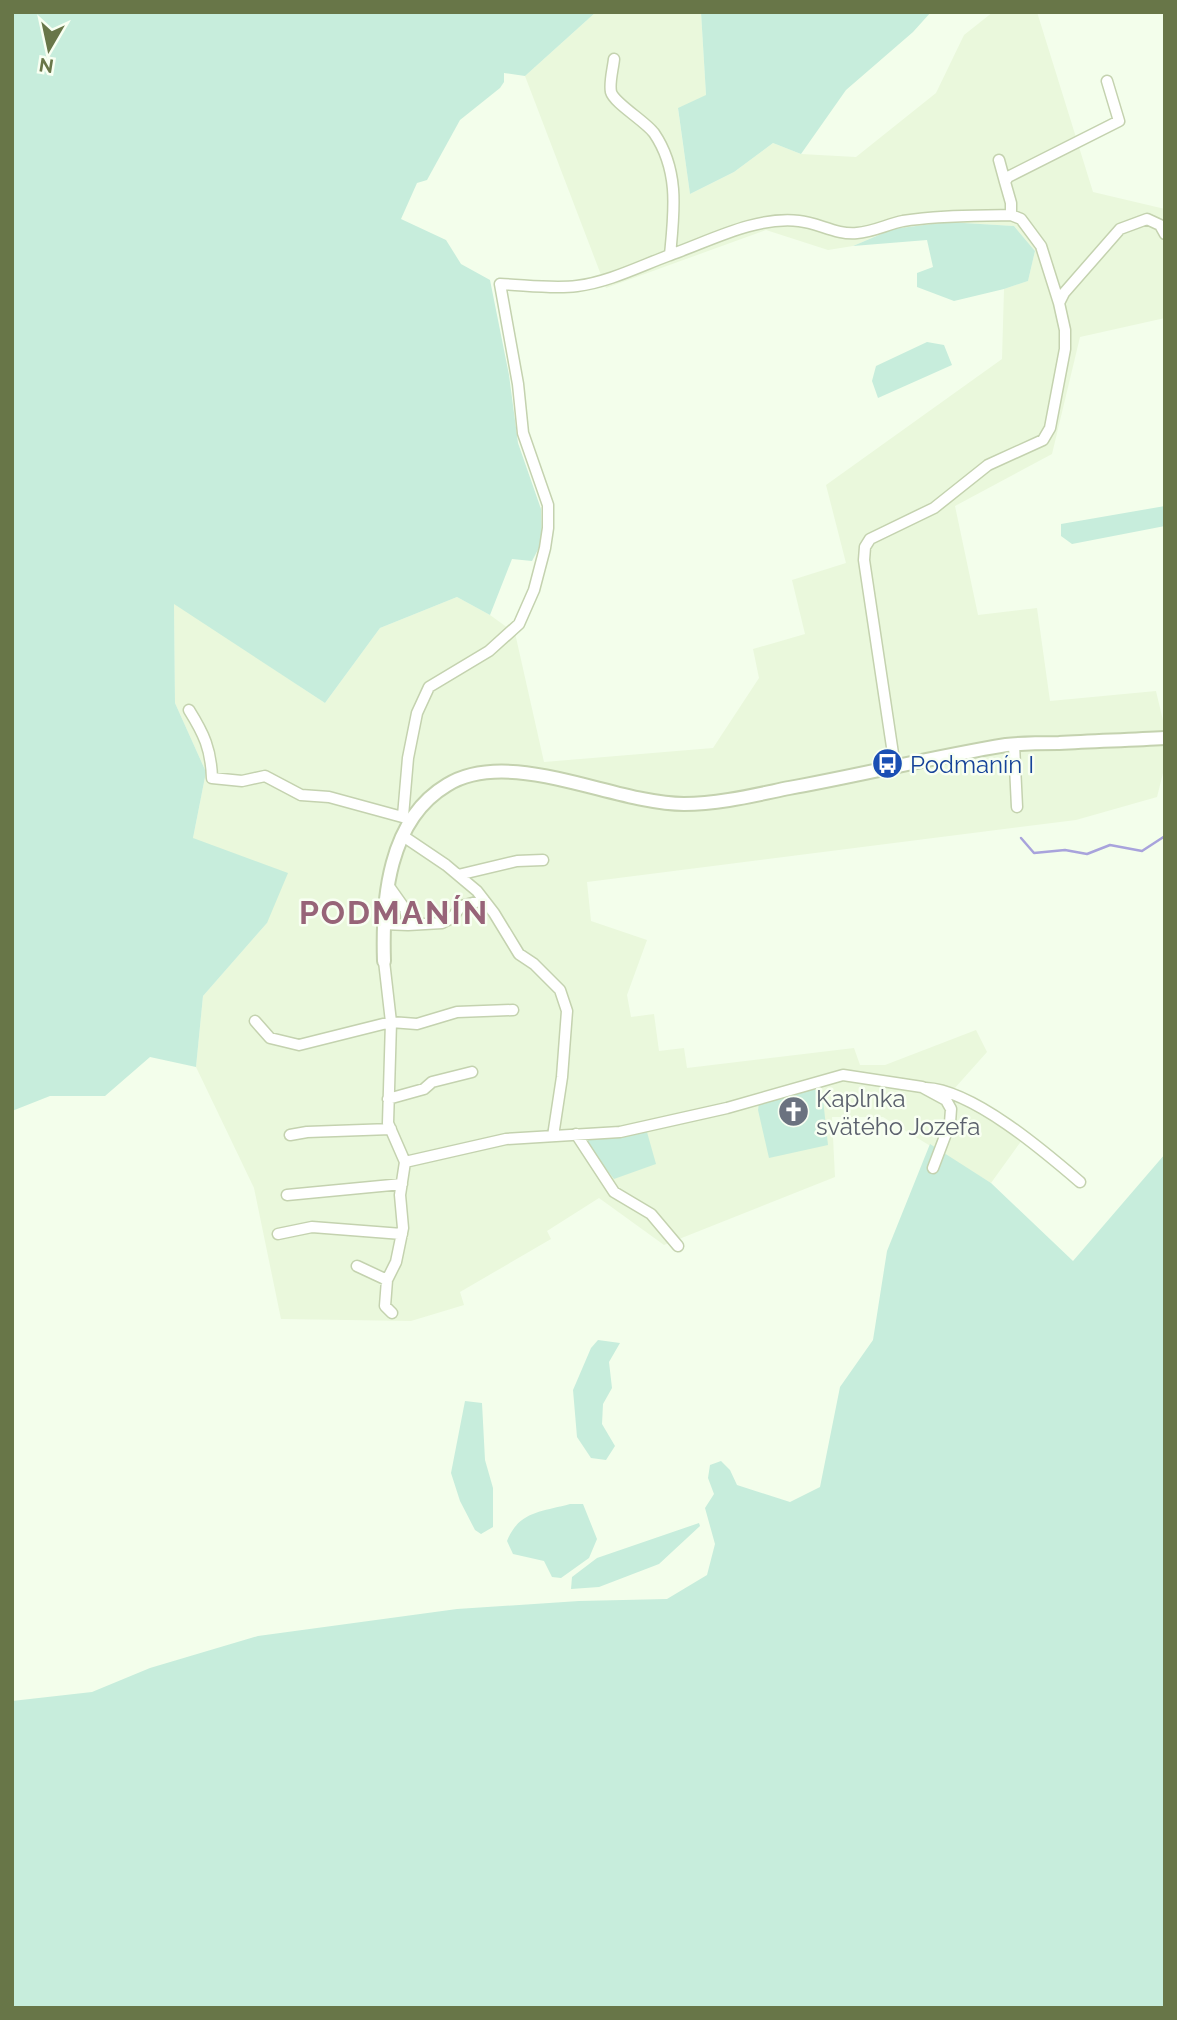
<svg xmlns="http://www.w3.org/2000/svg" width="1177" height="2020" viewBox="0 0 1177 2020" font-family="Raleway,sans-serif">
<rect width="100%" height="100%" fill="#f3feeb"/>
<path fill="#eaf8dc" d="M596 12H701L706 96 678 109 690 194 734 172 773 143 801 154 856 157 936 93 964 35 993 12H1037L1093 192 1165 209V318L1080 337 1052 454 955 506 978 615 1037 608 1050 701 1156 691 1165 729V765L1157 797 1076 820 587 882 591 921 647 940 627 995 631 1017 654 1014 659 1051 684 1048 687 1068 854 1048 860 1065H885L976 1030 987 1052 954 1089 1027 1133 991 1183 883 1117H832L835 1177 664 1245 599 1198 547 1231 551 1239 460 1292 464 1305 411 1321 281 1319 254 1188 196 1067 203 996 267 923 193 838 206 772 175 703 174 603 325 703 380 628 457 597 490 615 515 633 544 762 713 748 759 678 753 649 805 634 792 580 846 563 826 485 1002 359 1004 289 1028 281 1035 251 1014 226 947 222 893 229 853 246 828 250 766 230 606 288 525 76Z"/>
<path fill="#c7eddc" d="M12 12H596L525 76 504 73V82L500 88 460 120 427 180 417 183 401 219 446 240 461 264 490 280 509 375 518 443 541 509 542 542 532 561 512 559 490 615 457 597 380 628 325 703 174 604 175 703 206 772 193 838 288 873 267 923 203 996 196 1067 150 1057 105 1096H50L12 1111Z
M701 12H931L913 32 846 90 801 154 773 143 734 172 690 194 678 108 706 95Z
M947 222 1014 226 1035 251 1028 281 1004 289 954 301 917 287V273L933 267 927 240 853 246 893 229Z
M927 342 944 345 952 365 878 398 872 381 876 366Z
M1165 506V526L1072 544 1061 536V524Z
M813 1089 822 1090 828 1145 769 1158 758 1110 759 1103Z
M647 1132 656 1164 614 1179 588 1146V1138H613Z
M930 1144 991 1183 1073 1261 1165 1154V2008H12V1701L92 1692 150 1668 258 1636 457 1609 579 1601 667 1599 707 1575 715 1544 705 1508 714 1494 708 1478 710 1465 721 1461 730 1470 737 1485 790 1502 820 1487 840 1387 873 1340 887 1251Z
M598 1340 620 1343 609 1362 612 1388 603 1404 602 1424 615 1446 606 1460 591 1458 577 1437 573 1390 591 1348Z
M465 1401 482 1403 485 1460 493 1488V1527L481 1534 475 1530 460 1501 451 1473Z
M570 1504H583L597 1539 589 1558 561 1578 552 1577 544 1561 513 1554 507 1541C519 1511 541 1512 570 1504Z
M699 1523 700 1526 659 1564 599 1587 571 1589 572 1577 597 1558Z"/>
<g fill="none" stroke-linecap="round" stroke-linejoin="round">
<path stroke="#a8a3dc" stroke-width="2.5" d="M1021 838 1034 853 1065 850 1087 854 1110 845 1142 851 1165 836"/>
<defs>
<path id="minor" d="M614 59C613 69 609 83 611 92 614 103 645 121 654 133 680 171 674 213 670 255 710 241 755 216 799 221 819 223 836 235 857 233 873 232 888 224 903 221 939 215 976 216 1011 215L1021 219 1041 246 1059 303 1065 330V349L1050 428 1043 440 988 465 934 508 870 539 865 547 864 560 895 767
M999 160 1005 182
M1011 215V203L1005 182 1008 177 1119 121 1107 81
M1059 303 1064 293 1120 229 1147 219 1160 225 1165 234
M189 710C204 734 211 749 212 778L242 781 265 776 301 795 329 797 406 818
M1014 745 1017 807
M403 816 408 758 417 713 429 687 489 651 519 624 534 590 545 548 548 528V505L523 433 518 384 500 284C526 285 552 289 577 286 609 282 640 266 670 255
M403 836 446 865 477 891 494 913 519 954 534 964 560 990 567 1011 562 1077 553 1136
M458 875 517 861 543 860
M383 924 408 925 405 909 388 885
M408 925 442 923 452 918 461 906 484 900
M384 961 391 1022 388 1123 405 1162 400 1195 403 1228 396 1262 387 1280 385 1306 392 1313
M255 1021 270 1038 299 1045 391 1022 417 1024 457 1012 513 1010
M926 1088C973 1090 1045 1152 1080 1182
M388 1099 424 1089 432 1082 472 1072
M576 1134 614 1192 651 1214 678 1246
M290 1135 307 1132 391 1129
M405 1162 506 1139 620 1132 727 1108 843 1075 922 1087 946 1100 951 1109 950 1123 933 1168
M287 1195 402 1184
M278 1234 312 1227 402 1234
M357 1266 387 1280"/>
<path id="tertiary" d="M384 961C382 900 388 820 447 785 510 746 614 804 684 804 719 804 755 795 789 788 861 775 933 757 1006 745 1024 743 1042 743 1059 743 1094 741 1130 740 1165 738"/>
</defs>
<use href="#minor" stroke="#c4d2af" stroke-width="13"/>
<use href="#tertiary" stroke="#c4d2af" stroke-width="16"/>
<use href="#minor" stroke="#fff" stroke-width="10"/>
<use href="#tertiary" stroke="#fff" stroke-width="12"/>
</g>
<defs>
<symbol id="bus-disc" viewBox="-11 -11 22 22"><circle r="9.5" fill="#1a4fb4" stroke="#f8fff2"/><path d="M-5-6H5V4H4V6H2V4H-2V6H-4V4H-5ZM-3.5-4V0h7V-4ZM-3.5 1.2v1.5H-2V1.2ZM2 1.2v1.5H3.5V1.2Z" fill="#fff"/></symbol>
<symbol id="church-disc" viewBox="-11 -11 22 22"><circle r="9.5" fill="#6b7280" stroke="#f8fff2"/><path d="M-1.2-6h2.4v3.5h3.3v2.4h-3.3V6h-2.4V-.1h-3.3v-2.4h3.3Z" fill="#fff"/></symbol>
</defs>
<g fill-rule="evenodd">
<use href="#bus-disc" x="870" y="746" width="35" height="35"/>
<use href="#church-disc" x="776" y="1094" width="35" height="35"/>
</g>
<g text-anchor="middle" dominant-baseline="central" stroke-width="5" stroke-linejoin="round" paint-order="stroke">
<g font-size="24" fill="#164399" stroke="#f8fff2" text-anchor="start">
<text x="910" y="764">Podmanín I</text>
</g>
<g font-size="24" fill="#5b616d" stroke="#f8fff2" text-anchor="start">
<text x="816" y="1098">Kaplnka<tspan x="816" dy="28">svätého Jozefa</tspan></text>
</g>
<g font-size="32" font-weight="bold" letter-spacing="2" fill="#976478" stroke="#f8fff2">
<text x="394" y="912">PODMANÍN</text>
</g>
</g>
<rect width="1177" height="2020" fill="none" stroke="#687648" stroke-width="28"/>
<g transform="translate(49 49) rotate(189)" stroke="#f8fff2" stroke-width="5" paint-order="stroke">
<path d="M0-5L12 26L0 18L-12 26Z" fill="#687648"/>
<text y="-10" font-size="19" font-weight="bold" text-anchor="middle" fill="#687648">N</text>
</g>
</svg>
